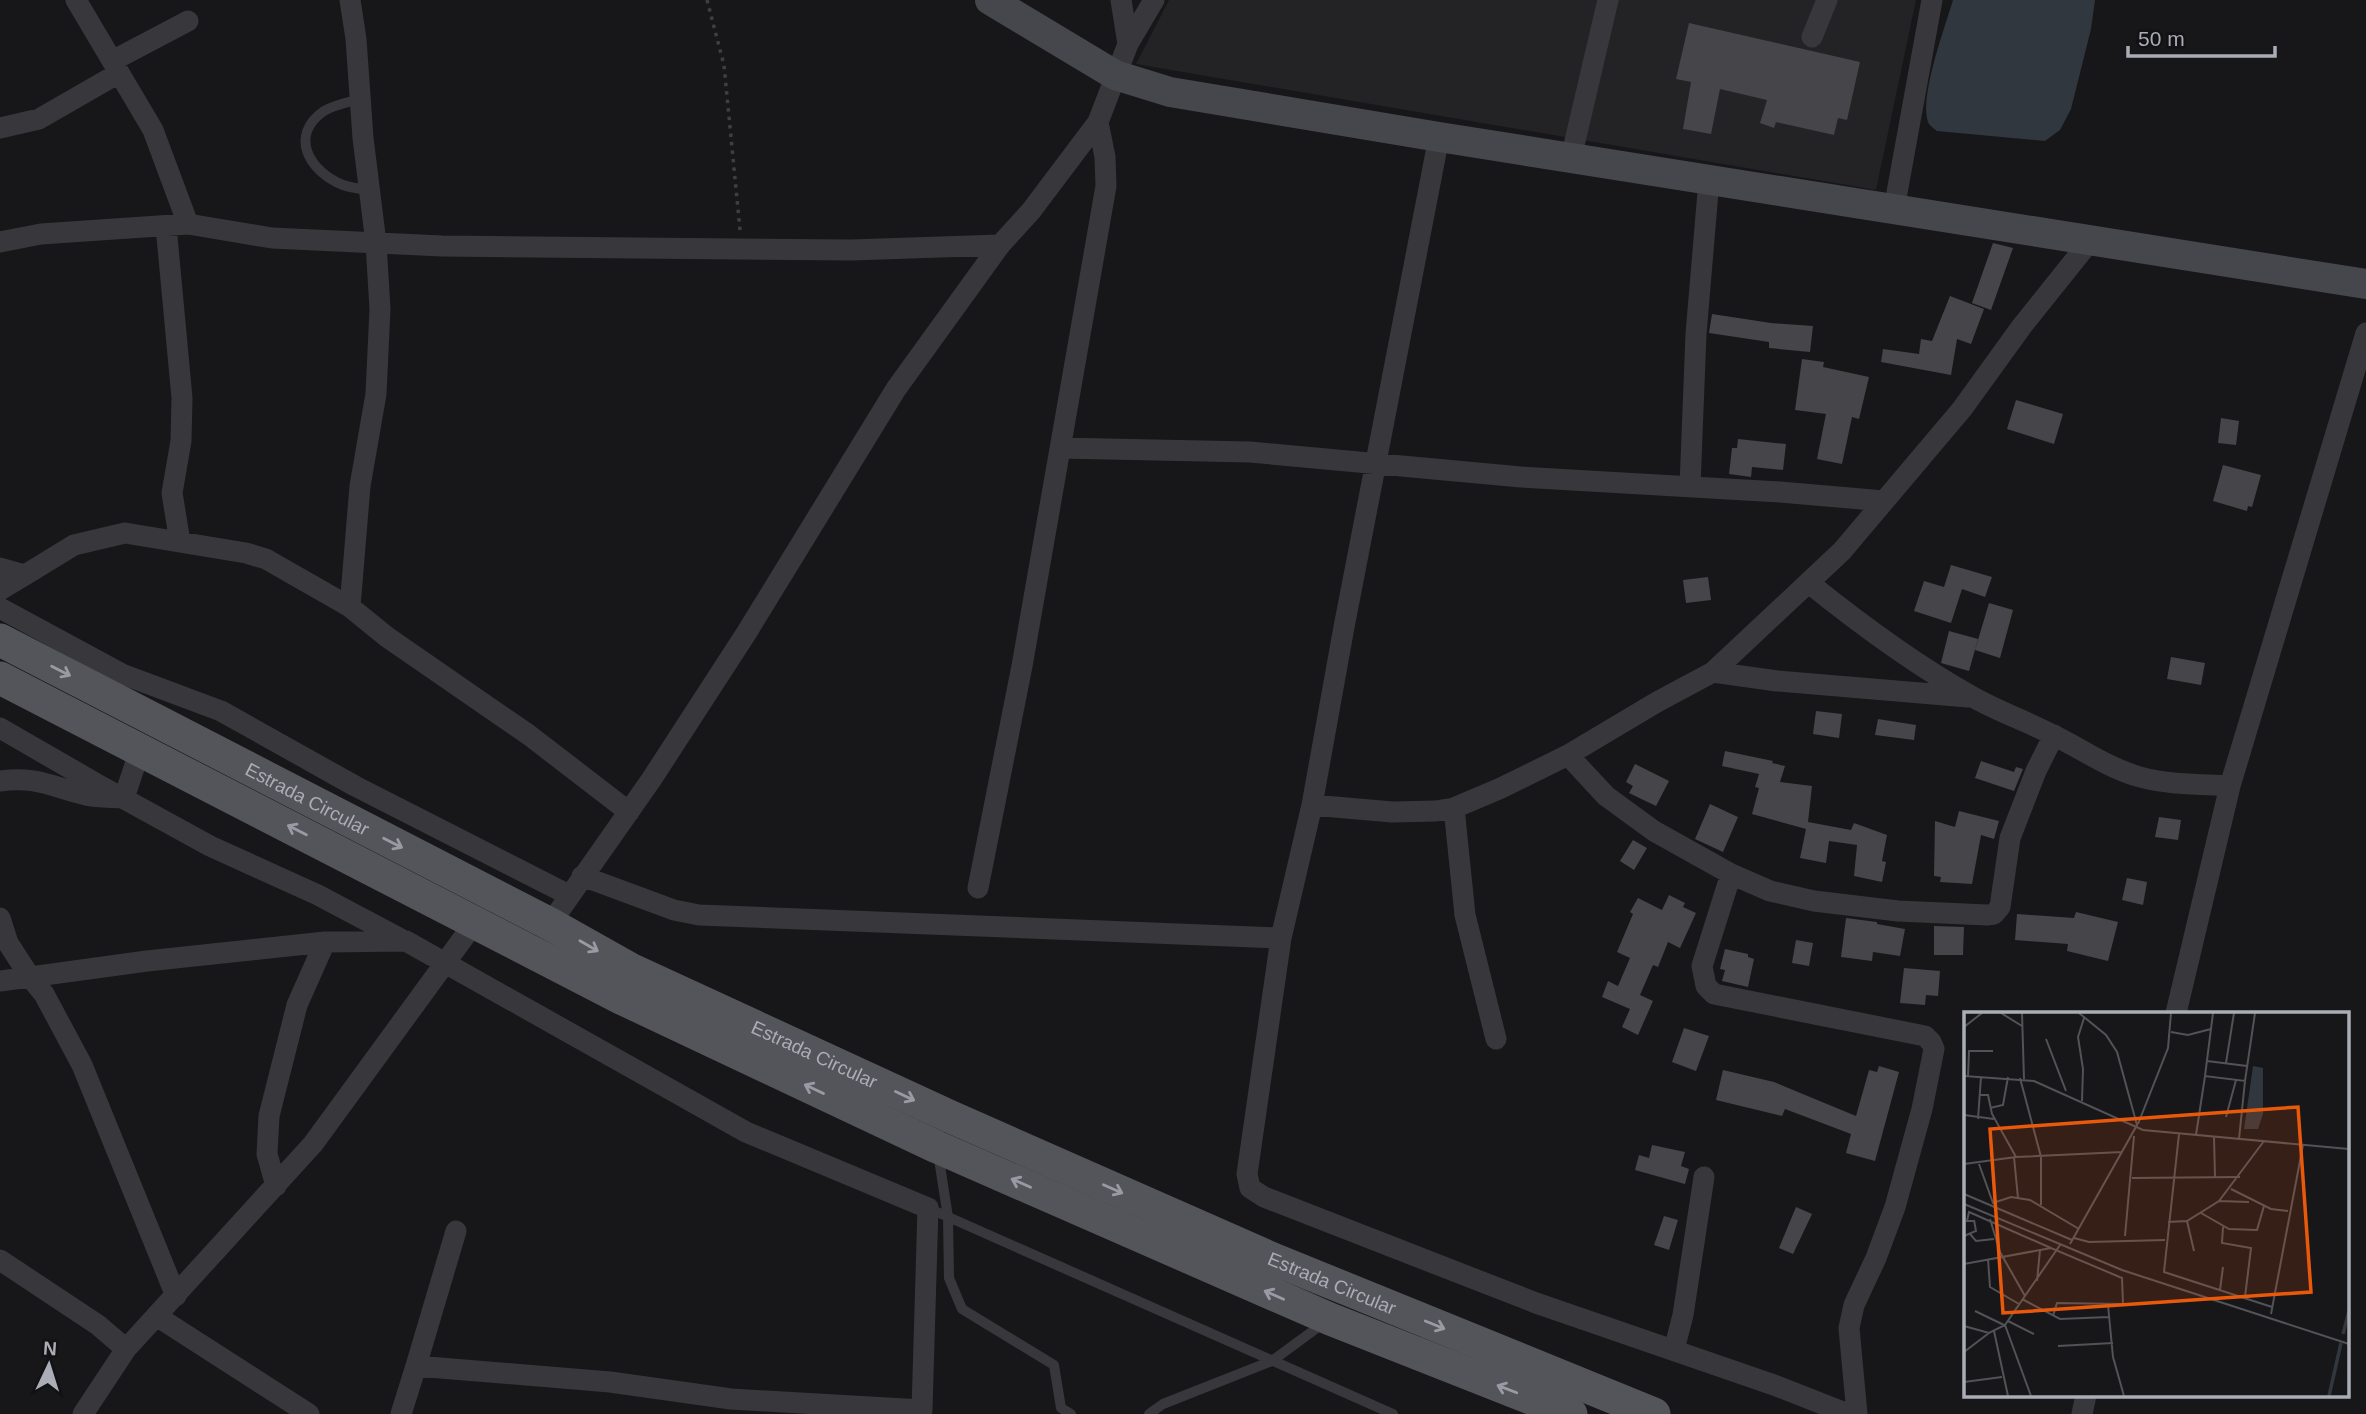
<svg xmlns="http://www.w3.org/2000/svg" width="2366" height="1414" viewBox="0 0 2366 1414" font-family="Helvetica,sans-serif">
<rect width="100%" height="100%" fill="#171618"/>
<path fill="#232225" d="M1169 0H1916L1876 190 1136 64Z"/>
<path fill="#31373f" d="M1953 0H2095L2091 29 2071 109 2060 130 2045 141 1937 131C1935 129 1931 127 1929 124 1917 102 1946 24 1953 0Z"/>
<path fill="#46464a" d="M1689 23 1860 62 1847 120 1838 118 1834 135 1776 122 1774 128 1760 123 1767 100 1720 89 1711 134 1683 129 1691 82 1676 79Z
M1993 243 2013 248 1991 310 1972 303Z
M1950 296 1984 309 1971 344 1957 339 1951 375 1881 362 1883 349 1919 354 1921 339 1932 341Z
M1712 314 1771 323 1813 326 1810 352 1769 348V342L1709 333Z
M1802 359 1824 362 1823 367 1869 377 1859 419 1852 417 1842 464 1817 459 1826 414 1795 410Z
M2016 400 2063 414 2054 444 2007 429Z
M2221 418 2239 421 2236 445 2218 443Z
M1738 439 1786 444 1783 470 1752 467 1751 477 1729 474 1732 448H1737Z
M2223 465 2261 475 2252 507 2248 506 2247 511 2213 501Z
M1951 565 1992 577 1985 597 1962 589 1951 623 1914 611 1924 581 1944 587Z
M1708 577 1711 600 1686 603 1683 580Z
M1989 603 2013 610 2000 658 1975 650Z
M1949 631 1978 639 1969 671 1941 663Z
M2171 657 2205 663 2201 685 2167 679Z
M1816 711 1842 714 1839 738 1813 734Z
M1878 719 1916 725 1914 740 1875 735Z
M1725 751 1773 761 1772 763 1785 766 1780 782 1812 786 1808 822 1851 830 1854 823 1887 835 1882 861 1886 862 1882 882 1854 876 1857 845 1829 841 1826 863 1800 858 1806 829 1752 814 1759 788 1755 787 1759 774 1722 766Z
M1981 761 2014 772 2016 767 2023 769 2014 791 1975 778Z
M1635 764 1669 781 1656 806 1629 793 1633 786 1626 782Z
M1710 804 1738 817 1723 852 1695 839Z
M1959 811 1999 821 1994 839 1981 835 1972 884 1940 882 1941 877 1934 876 1935 821 1955 827Z
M2159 817 2181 820 2178 840 2155 837Z
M1633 840 1647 848 1634 870 1620 861Z
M2127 878 2147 882 2143 905 2122 900Z
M1669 895 1685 903 1683 907 1696 913 1680 948 1668 942 1658 967 1653 965 1640 995 1653 1001 1638 1035 1622 1027 1630 1009 1602 997 1608 981 1618 986 1630 958 1617 952 1633 914 1630 912 1638 898 1662 910Z
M2076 912 2118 922 2108 961 2067 951 2068 944 2015 940 2017 914 2074 918Z
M1846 918 1877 922V924L1905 929 1900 956 1873 952 1872 961 1841 957Z
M1934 926 1964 927 1963 955H1934Z
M1796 940 1813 943 1809 966 1792 963Z
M1725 949 1748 954V957L1754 959 1748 987 1722 981 1725 970 1720 969Z
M1904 968 1940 971 1938 996 1926 995 1925 1005 1900 1003Z
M1684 1028 1709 1036 1696 1071 1672 1062Z
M1879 1066 1899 1072 1875 1161 1846 1153 1851 1134 1785 1109 1782 1116 1716 1100 1723 1070 1774 1082 1856 1116 1869 1070 1877 1072Z
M1652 1145 1685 1152 1681 1166 1689 1169 1685 1184 1635 1170 1639 1155 1649 1158Z
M1796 1207 1812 1214 1793 1254 1779 1248Z
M1664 1216 1678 1220 1669 1250 1654 1245Z"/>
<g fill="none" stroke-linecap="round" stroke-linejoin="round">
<path stroke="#3e3f43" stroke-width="3.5" stroke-dasharray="3.5 5" stroke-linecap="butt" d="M707 0 724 65 740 230"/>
<path stroke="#38383c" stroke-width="10" d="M360 99C349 102 334 105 324 111 288 136 310 172 343 185 351 188 361 189 370 190
M938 1153 948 1217 949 1278 962 1309 1054 1365 1061 1408 1071 1414
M928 1208 1393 1414
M1149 1414 1163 1404 1272 1361 1325 1322"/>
<path stroke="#38383c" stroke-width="21" d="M76 0 153 130 188 224
M350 0 356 39 363 138 376 243 380 309 376 394 360 486 350 607
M1812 37 1827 0
M1128 44 1154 0
M112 61 188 21
M0 128 39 119 119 73
M1439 137 1344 627 1312 805 1281 938 1247 1174 1250 1188 1264 1197 1536 1303 1774 1385 1848 1414
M1571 158 1608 0
M1894 209 1932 0
M166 226 182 398 181 441 172 493 180 542
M0 242 41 234 188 224 272 238 442 246 851 250 1000 245
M1060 448 1250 452 1521 477 1780 492 1884 501
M1690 486 1696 334 1709 180
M0 568 25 575 74 545 125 533 246 553 266 559 350 607 387 637 529 735 629 812
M1809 583C1860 624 1914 664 1971 696 1997 711 2026 721 2053 735 2082 749 2108 768 2140 777 2169 785 2200 784 2230 786
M0 590 25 575
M0 608 122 674 221 711 355 786 569 895
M1713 672 1777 681 1968 697
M0 728 97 784 210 846 318 895 401 939
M1568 755 1606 796 1654 831 1731 874 1770 891 1814 901 1898 911 1987 915 1994 914 2000 907 2010 838 2036 771 2054 735
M0 781C37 776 52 787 86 795 98 798 112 797 124 798L140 750
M1312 805 1392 812 1436 811 1454 808 1501 788 1568 755 1657 702 1713 672 1842 551 1962 409 2022 326 2090 241
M1454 808 1465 915 1496 1039
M1731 874 1702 966 1706 986 1714 994 1925 1036 1931 1042 1934 1049 1922 1109 1895 1207 1876 1258 1854 1305 1849 1328 1857 1414
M582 876 674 910 699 915 1281 938
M978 888 1022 666 1106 186 1105 157 1098 122
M0 918 8 943 30 977 44 994 82 1065 176 1296
M550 924 651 780 747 632 896 389 1000 245 1031 211 1098 122 1128 44 1121 0
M0 981 147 961 325 942 406 941 746 1132 928 1208 922 1410 731 1399 610 1382 416 1366 401 1414
M2176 1013 2230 786 2366 333
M276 1186 267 1154 269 1116 297 1005 325 942
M0 1260 98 1325 126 1349
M158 1317 309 1414
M1674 1350 1683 1315 1704 1177
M416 1366 456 1231
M83 1414 126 1349 313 1144 475 922
M2082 1414 2086 1395"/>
<path stroke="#46474c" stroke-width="30" d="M990 0 1115 75 1170 92 1439 137 2366 284"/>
<g stroke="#54555b" stroke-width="33">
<path id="s1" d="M0 640 550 924 630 969 951 1117 1273 1259 1654 1414"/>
<path d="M0 678 621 998 937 1147 1330 1319 1571 1414"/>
</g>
</g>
<defs><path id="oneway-shaft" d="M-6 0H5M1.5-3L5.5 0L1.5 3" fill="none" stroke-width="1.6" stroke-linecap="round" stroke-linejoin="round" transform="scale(1.75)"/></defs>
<g stroke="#999ba4">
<use href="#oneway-shaft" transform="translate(61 671) rotate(27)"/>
<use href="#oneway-shaft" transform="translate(297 830) rotate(-153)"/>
<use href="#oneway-shaft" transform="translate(393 843) rotate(27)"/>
<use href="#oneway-shaft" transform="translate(589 946) rotate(30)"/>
<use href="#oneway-shaft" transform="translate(814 1089) rotate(-155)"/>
<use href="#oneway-shaft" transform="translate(905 1096) rotate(25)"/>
<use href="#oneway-shaft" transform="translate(1021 1183) rotate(-156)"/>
<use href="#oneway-shaft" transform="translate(1113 1189) rotate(24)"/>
<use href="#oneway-shaft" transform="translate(1274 1295) rotate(-156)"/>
<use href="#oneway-shaft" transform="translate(1435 1325) rotate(22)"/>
<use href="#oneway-shaft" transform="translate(1507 1389) rotate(-159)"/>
</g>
<g text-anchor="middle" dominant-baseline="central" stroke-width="6" stroke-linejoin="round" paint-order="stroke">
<g font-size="19" fill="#aaacb6" stroke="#121113">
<text stroke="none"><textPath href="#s1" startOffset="346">Estrada Circular</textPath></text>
<text stroke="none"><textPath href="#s1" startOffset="914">Estrada Circular</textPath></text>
<text stroke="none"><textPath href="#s1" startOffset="1480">Estrada Circular</textPath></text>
</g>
</g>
<g transform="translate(1964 1012)">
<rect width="385" height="385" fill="#171618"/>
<path d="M289 54 299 56V102L294 117H280Z" fill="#31373f"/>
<path fill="none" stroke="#31373f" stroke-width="3.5" d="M379 322 385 299M365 384 377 331"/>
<path fill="none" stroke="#525257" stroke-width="2" d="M37 1 58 14M58 1 60 67M0 15 18 1M207 20 224 23 247 17M82 27 102 79M243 49 283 54M262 51 270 1M0 64 70 69 179 118 385 137M4 64 5 39H29M241 64 249 1M56 66 77 145V193M16 83H24L28 102 52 145M118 89 119 57 114 25 120 6M26 96 39 93 44 65M0 103 30 107M262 105 272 68M14 107 17 65M174 112 204 36 207 1M215 122 200 260 308 295M232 123 241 64 281 69 291 1M250 125 251 165M275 127 281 69M50 145 54 186M0 152 52 145 158 140M15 152 29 191 47 185 66 188 115 217M168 166 276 165M267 177 307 197 324 199M0 182 108 228M255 189 285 190M0 192 158 258 385 332M237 201 265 217 293 218 300 194M26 207 36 240 61 284M10 209H3L5 200 87 236M223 209 230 239M204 210 223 209 255 189 300 129M259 215 258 231 287 236 281 285M6 222 12 229 30 227M0 224 12 219 10 208M161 224 170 124M110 226 125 230 201 228M106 232 173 113 153 40 142 23 115 1M24 247 26 275 55 292M0 252 87 236 158 266 159 292 93 291 89 304M73 269 76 238M256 278 259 255M58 287 96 307 145 305M144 293 149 345 160 384M11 299 40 313M307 302 339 133M44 309 70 322M41 313 67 384M0 314 25 321 41 313 96 233M30 319 44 384M94 334 149 331M0 340 25 321M0 370 38 365"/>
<path fill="#e8590c" fill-opacity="0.15" stroke="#e8590c" stroke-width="3.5" d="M334 95 347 280 39 301 26 117Z"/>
<rect width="385" height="385" fill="none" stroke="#aaacb6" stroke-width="3.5"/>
</g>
<g transform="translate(49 1365) rotate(4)" stroke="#121113" stroke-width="5" paint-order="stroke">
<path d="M0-5L12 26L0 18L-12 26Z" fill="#aaacb6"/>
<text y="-10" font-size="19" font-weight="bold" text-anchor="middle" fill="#aaacb6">N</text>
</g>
<path d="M2128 46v10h147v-10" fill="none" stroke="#aaacb6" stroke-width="3.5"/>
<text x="2138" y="46" font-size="21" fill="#aaacb6" stroke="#121113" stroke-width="5" paint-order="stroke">50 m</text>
</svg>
